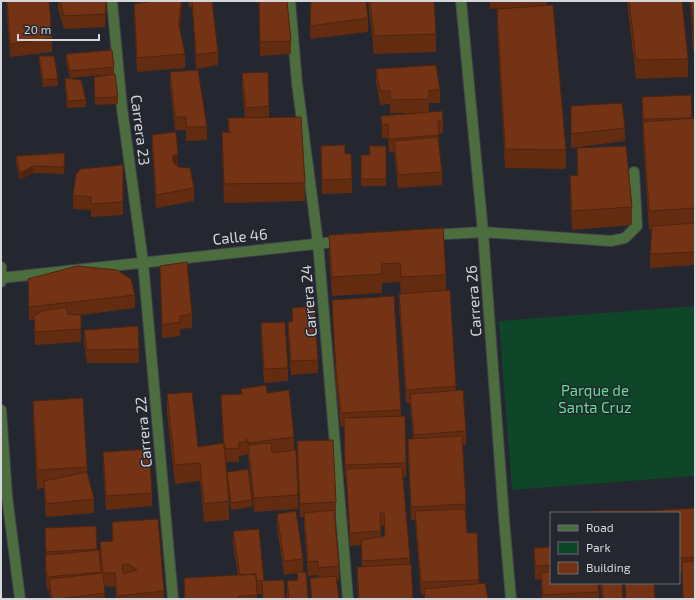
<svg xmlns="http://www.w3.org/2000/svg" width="696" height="600" viewBox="0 0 696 600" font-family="'Exo 2',sans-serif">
<rect width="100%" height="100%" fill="#24272f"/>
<path fill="#0f4528" d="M695 306V476L512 490 499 321Z"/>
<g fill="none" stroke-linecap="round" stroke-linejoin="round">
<defs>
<path id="minor" d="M112 1 122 108 143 262 173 599
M290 1 297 83 318 243 348 599
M461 1 483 232 504 519 511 599
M431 235 483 232 611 241 625 238 637 226 634 172
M1 267V282
M1 278 343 241
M1 410 7 496 20 599"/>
</defs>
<use href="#minor" stroke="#40434b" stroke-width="12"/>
<use href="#minor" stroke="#4c6e3e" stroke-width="10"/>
</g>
<path fill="#632c11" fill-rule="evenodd" d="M6 1H49L52 38V52L10 57Z
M58 1H107L105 27 64 29 58 9Z
M140 1H182V11L180 30 185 54V68L137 72 134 17V4L140 3Z
M188 1H212L218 52V65L196 69 192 7H189Z
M256 1H287L291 41V54L260 56 259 2 256 3Z
M311 1 368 18V32L310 39Z
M368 1H434L436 34V52L374 54Z
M490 1H547V5L566 150V169L505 168 497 28V9L505 8 490 9Z
M627 1H682L688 59V77L636 79Z
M690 1H695V51H693Z
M66 54 114 67V74L118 97V104L95 105 94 77 112 74 70 78 66 61Z
M39 56 58 79V86L43 87 39 62Z
M376 69 440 90V103H429V112L443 120V133L439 134V149L442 172V185L398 188 394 152H389L388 138H382L381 116 425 113H390V104L380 105 376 82Z
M170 72 207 127V140L186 141V130H175L170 85Z
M242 73 269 106V118L305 183V201L224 203 222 151V132L228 133V118H245L242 87Z
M65 78 86 100V107L67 108 65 85Z
M642 97 692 118 695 130V265L650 268V254L652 229 649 230 643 140Z
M625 128V141L571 148V134Z
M152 135 178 167 194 188V201L156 208 152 148Z
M321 146 345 154 352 179V193L322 194Z
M386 146V186H361V155H369Z
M577 148 632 207V225L572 230 570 195V176L577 175Z
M16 156 65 160 64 174 33 173 20 180 16 163Z
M123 165V215L91 217V210L73 209V195Z
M329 235 446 275V291L456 391 466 431V445H463L467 533H477L479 584 488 599H424V595H421L415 520H411L408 453V439H413L410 403H406L399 307V294L401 293 400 282 382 283V293L332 296 329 254Z
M160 266 192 314V328L180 329V336L162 338Z
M28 279 135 295V308L81 315V342L35 345 34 320H29Z
M332 300 401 410V416L406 463V477H403L413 599H358L357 581V567H362L361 545 350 546 346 478H345L344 426 341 427 336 384 332 313ZM380 526H384L385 536 381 537Z
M292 308 318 360V373L291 375 288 335V322H292Z
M261 323 288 368V381L264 383 261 337Z
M138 326 139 363H87L84 344V330Z
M241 389 267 393 294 437V450L298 495V509L254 512 248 456 247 453V455L239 456V462H226L229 501V520L204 522 200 481 175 484 167 413V394L198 447 223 443 221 395 241 394Z
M33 401 87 467V472L94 499V513L46 517 44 494V488L37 489 33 420Z
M297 441 336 502V515L335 516 339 566V580H337L339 599H311L310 578 318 577V575L308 576 304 526V517H300L297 455Z
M103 452 152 493V506L106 510 103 465Z
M227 472 252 500V507L231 510 227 479Z
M695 508V599H683L682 571 679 572V513L649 511Z
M277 514 303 559V572L308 599H287V581L297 580V573L284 575 277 527Z
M112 522 164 591V599H116L115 587 104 586 105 598 106 599H50L49 590H47L45 568V555H46L45 528 96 526 97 550H99L101 573 100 556V542L112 541Z
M233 531 264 581 285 599H262V594H257V599H184V578L238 575 233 544Z
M551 547V583L599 592V599H542L541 579 535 580 534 548Z
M600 583H622L623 599H602Z
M625 583H654L655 599H625Z"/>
<path fill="#50240e" d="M106 1H107L105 27V14Z
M181 1 182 11 179 39V25Z
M178 154V167L173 169V156Z
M33 166V173L20 180V173Z"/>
<path fill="#733314" stroke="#50240e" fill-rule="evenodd" d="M7 1H49L52 38 10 44Z
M60 1H106L105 14 64 16Z
M155 1H181L179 25 185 54 137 58 134 4Z
M192 1H212L218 52 196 55Z
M259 1H287L291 41 260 42Z
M311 1H366L368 18 310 26Z
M370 1H434L436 34 374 36Z
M629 1H682L688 59 636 60Z
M691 1H695V32H693Z
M553 5 566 150 505 149 497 9Z
M112 50 114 67 70 71 66 54Z
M39 56H54L58 79 43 80Z
M436 65 440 90H429V99L390 100V91H380L376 69Z
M198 70 207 127H186V117H175L170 72Z
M268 72 269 106 246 108 242 73Z
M115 74 118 97 95 98 94 77Z
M65 78 81 80 86 100 67 101Z
M691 95 692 118 643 119 642 97Z
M622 103 625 128 571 134V106Z
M442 111 443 120 438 121 439 135 389 139 388 124 382 125 381 116Z
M301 117 305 183 224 184 222 132 230 133 228 118Z
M694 118 695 130V208L649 211 643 122Z
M176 132 178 154 173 156V162L178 167 190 168 194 188 156 195 152 135Z
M438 137 442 172 398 175 394 141Z
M345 145V154H351L352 179 322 180 321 146Z
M369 146H386V179H361V155H370Z
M626 146 632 207 572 211 570 176 578 175 577 148Z
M65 153 64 167 33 166 20 173 16 156Z
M123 165V202L91 204V197L73 195 76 174 81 169Z
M695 223V252L650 254 652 226Z
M443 228 446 275 401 277 400 263 381 264 382 274 332 277 329 235Z
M187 262 192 314 180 316V322L162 325 160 266Z
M77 266 117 270 131 279 135 295 29 307 28 279Z
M450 290 456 386 406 390 399 294Z
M394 296 401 410 341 413 336 370 332 300Z
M314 306 318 360 291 361 288 322 293 321 292 308Z
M66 307 68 314 81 315V329L35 332 34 316 42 311Z
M285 322 288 368 264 369 261 323Z
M138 326 139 349 87 350 84 330Z
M266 385 267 393 289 390 294 437 248 443 247 439V442H239V449L224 448 221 395 242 394 241 389Z
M463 390 466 431 414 435 410 394Z
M192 392 198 447 224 443 229 501 204 504 200 463 175 465 167 394Z
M83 398 87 467 37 470 33 401Z
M405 416 406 463 345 465 344 418Z
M462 436 466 504 411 507 408 439Z
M333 440 336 502 300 504 297 441Z
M271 443 272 453 296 450 298 495 254 498 248 445Z
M149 449 152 493 106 496 103 452Z
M402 467 410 558 362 561 361 540 385 536 384 513H380L381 531 350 533 346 469Z
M248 469 252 500 231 503 227 472Z
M87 472 94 499 46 504 44 481Z
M695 508V557L679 558V513H594V511H649Z
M465 509 467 533H477L479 580 421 582 415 511Z
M334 510 339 566 318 568V561L308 562 304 513Z
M296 511 303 559 284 561 277 514Z
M158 519 164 591 117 596 115 573H103L100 542 113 541 112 522ZM128 564 137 570 123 574 122 565Z
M96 526 97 549 46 552 45 528Z
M259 529 264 581 256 580V574L240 575 233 531Z
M551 547V565L535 566 534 548Z
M99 550 101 572 47 577 45 555Z
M695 561V599H683L682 562Z
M411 564 413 599H359L357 567Z
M297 572H306L308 599H289L287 581 298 580Z
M551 572V583H598L599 592 543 595 541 573Z
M103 573 105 593 58 599H52L49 579Z
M256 574 257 595 239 596V599H185L184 578Z
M336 576 339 599H312L310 578Z
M284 580 285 599H263L262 581Z
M485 583 488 599H425L424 589Z
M602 583H622L623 599H603Z
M625 583H654L655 599H626Z
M106 598V599H85Z"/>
<g text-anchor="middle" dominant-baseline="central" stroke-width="3" stroke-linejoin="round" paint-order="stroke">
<g font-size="15" fill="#d5d7dd" stroke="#24272f">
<text transform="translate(141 130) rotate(83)">Carrera 23</text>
<text transform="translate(240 236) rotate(-6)">Calle 46</text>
<text transform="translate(308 301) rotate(-95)">Carrera 24</text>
<text transform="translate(473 301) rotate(-94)">Carrera 26</text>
<text transform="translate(143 432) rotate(-95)">Carrera 22</text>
</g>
<g font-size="15" fill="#61de94" stroke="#24272f">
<text x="595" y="390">Parque de<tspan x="595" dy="17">Santa Cruz</tspan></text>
</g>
</g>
<rect width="696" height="600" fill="none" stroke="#d5d7dd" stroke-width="4"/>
<rect x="550" y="512" width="130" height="72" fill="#24272f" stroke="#6b6d75"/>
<rect x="558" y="525" width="20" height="6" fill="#4c6e3e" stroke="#6b6d75"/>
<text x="586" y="532" font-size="12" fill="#d5d7dd">Road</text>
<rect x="558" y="542" width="20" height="12" fill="#0f4528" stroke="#6b6d75"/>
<text x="586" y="552" font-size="12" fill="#d5d7dd">Park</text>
<rect x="558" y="562" width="20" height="12" fill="#733314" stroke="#6b6d75"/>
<text x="586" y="572" font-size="12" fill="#d5d7dd">Building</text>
<path d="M18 34v6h81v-6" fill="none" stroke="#d5d7dd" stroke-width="2"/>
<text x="24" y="34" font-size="12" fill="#d5d7dd" stroke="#24272f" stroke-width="3" paint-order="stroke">20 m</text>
</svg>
